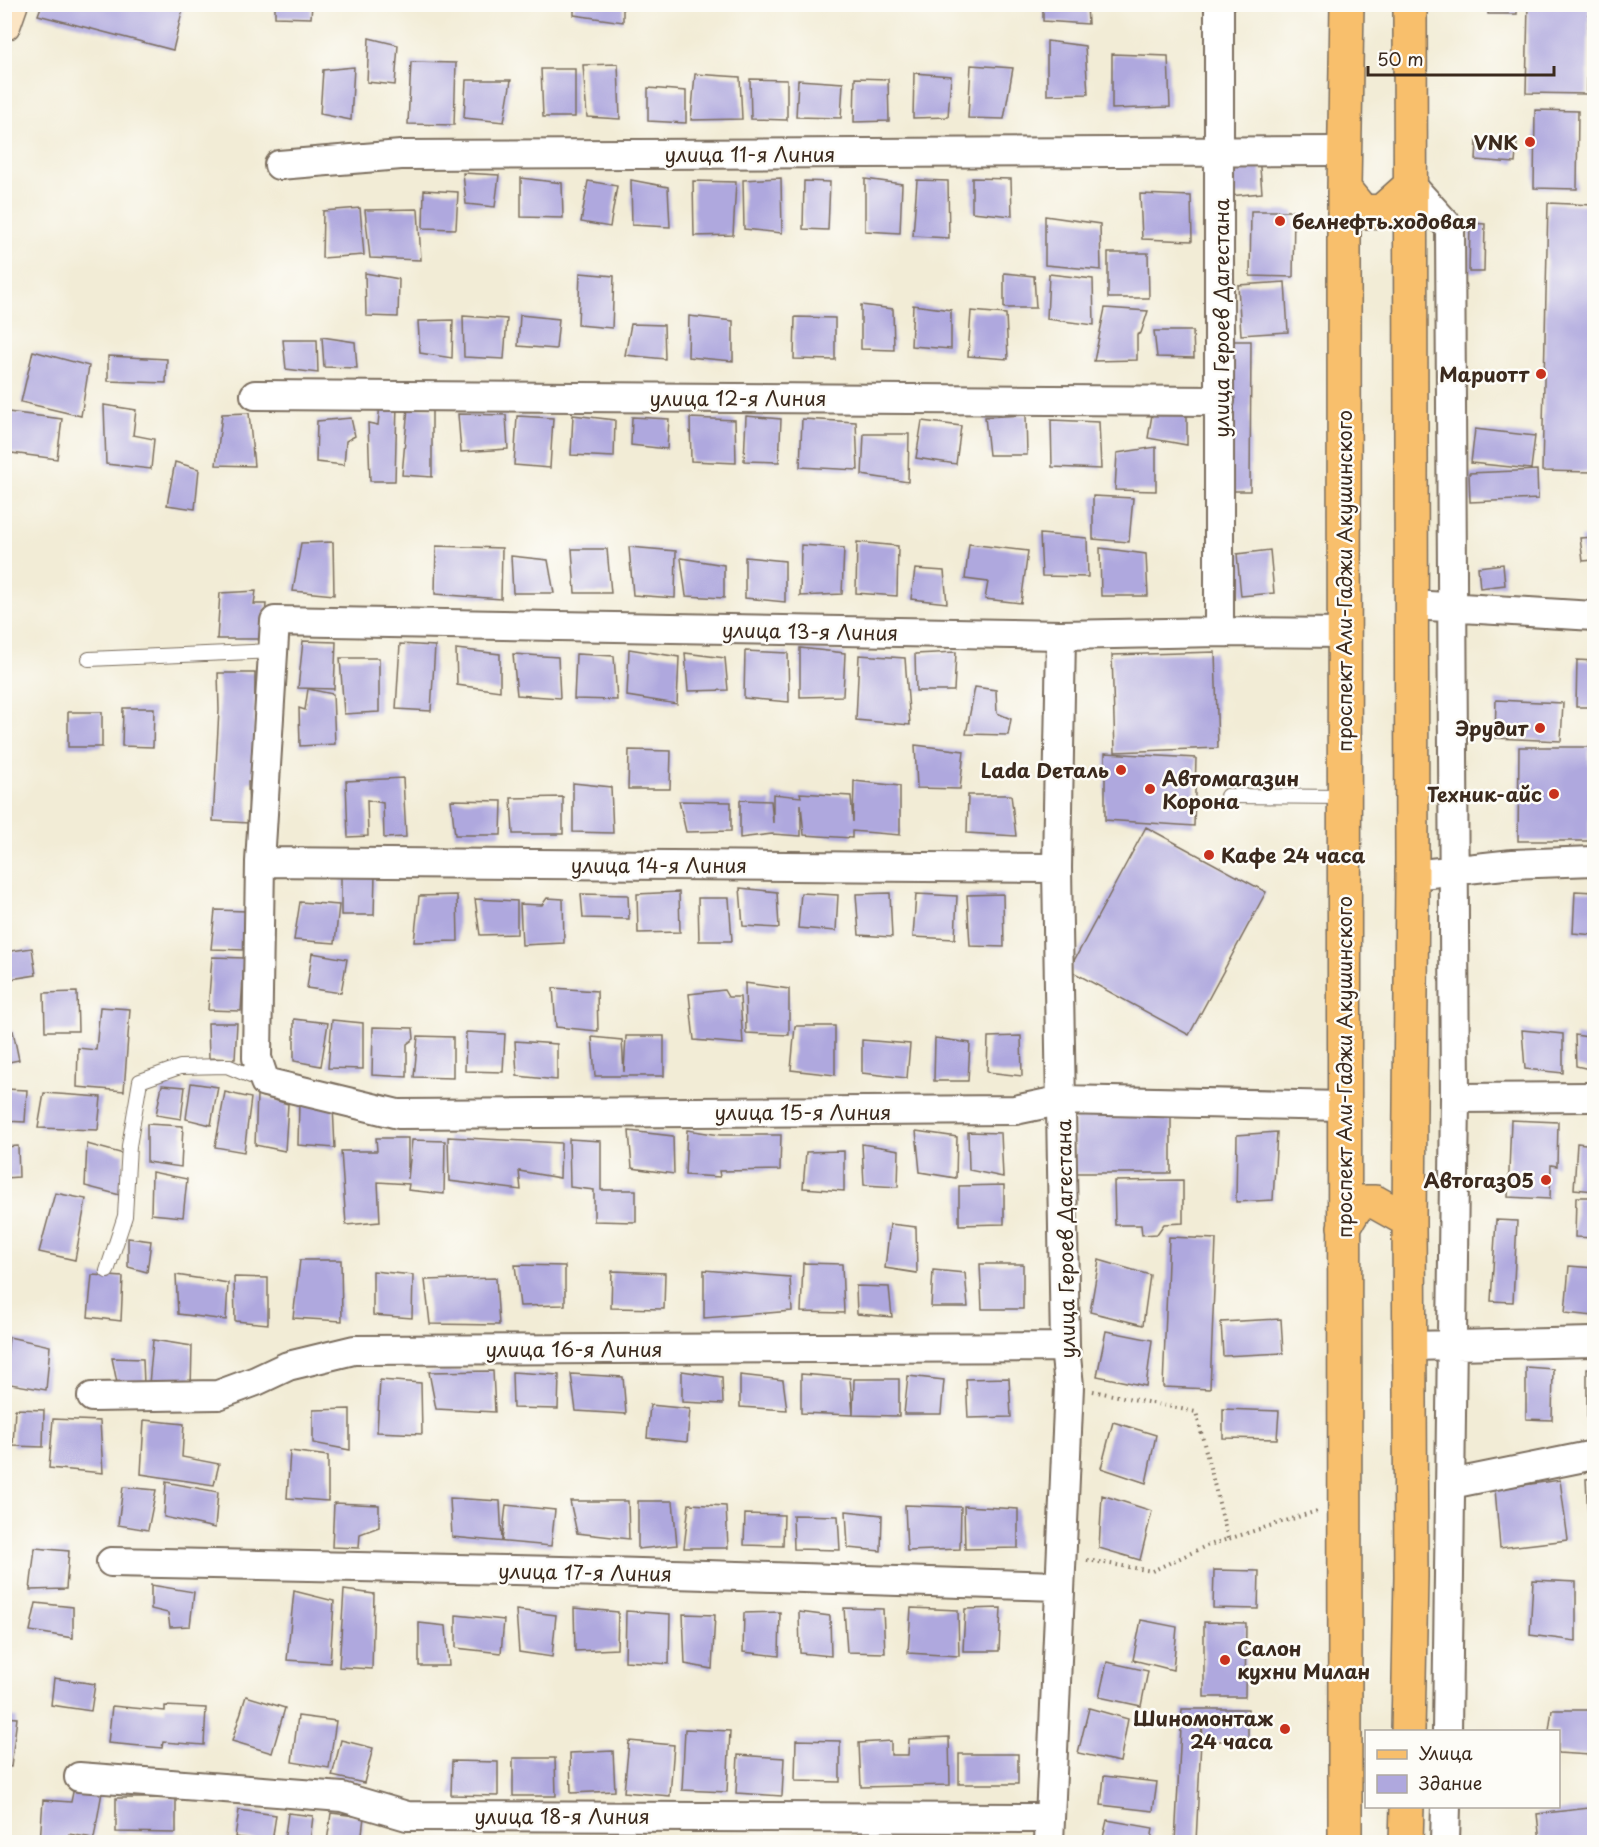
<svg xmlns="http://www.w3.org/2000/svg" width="1599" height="1847" viewBox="0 0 1599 1847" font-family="'Playpen Sans',sans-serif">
<rect width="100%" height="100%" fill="#fdfcf7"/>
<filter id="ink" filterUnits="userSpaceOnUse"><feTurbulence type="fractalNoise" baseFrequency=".0167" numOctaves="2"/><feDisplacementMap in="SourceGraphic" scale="12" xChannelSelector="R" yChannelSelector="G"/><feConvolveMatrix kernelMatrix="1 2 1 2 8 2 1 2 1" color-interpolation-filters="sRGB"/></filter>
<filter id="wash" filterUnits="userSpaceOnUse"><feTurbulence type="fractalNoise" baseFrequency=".008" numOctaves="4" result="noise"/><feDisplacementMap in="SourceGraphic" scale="24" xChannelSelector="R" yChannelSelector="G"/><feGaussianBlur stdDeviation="1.35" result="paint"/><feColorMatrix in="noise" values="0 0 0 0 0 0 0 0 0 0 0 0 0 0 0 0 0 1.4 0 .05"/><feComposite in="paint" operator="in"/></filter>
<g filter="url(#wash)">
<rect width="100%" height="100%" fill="#f2ecd6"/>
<g id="blocks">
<path fill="#afa8de" d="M42 4H184L173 50 38 15Z
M275 4H312L311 18 275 17Z
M574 4H623V22L574 15Z
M1043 4H1087L1088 24 1043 21Z
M1488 4H1517V14H1488Z
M1528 4H1589L1587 94 1526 93Z
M369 38 398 45 395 85 367 82Z
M1047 41 1085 46 1088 94 1047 95Z
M1112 54 1168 56 1170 107 1112 109Z
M411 62 456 63 454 125 408 124Z
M618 64 620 119 587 117 583 65Z
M971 65 1013 68 1004 119 968 118Z
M354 67 351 120 320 114 323 70Z
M541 69H575V117H543Z
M914 73 951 76 948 117 913 118Z
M695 74 740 77 742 119 691 120Z
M855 78 888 79 889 121 854 122Z
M750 79 787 80V120L751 119Z
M466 80H511L504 122 464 118Z
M798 80 843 83 841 118 796 117Z
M648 88 686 91V123L648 121Z
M1535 110 1578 111 1577 189 1534 188Z
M1477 140 1517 142 1515 163 1476 160Z
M1259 155 1262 193 1229 196 1226 158Z
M463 173 499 175 495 207 466 204Z
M521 178 562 183 563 218 521 217Z
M781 178 782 233 744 229 743 180Z
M972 178 1011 179 1012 216 972 212Z
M865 179 902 184 900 233 865 231Z
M631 180 668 187 670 227 632 225Z
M917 180 948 181 949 238 913 236Z
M588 181 617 186 610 227 581 222Z
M693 181 736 182 733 235 694 236Z
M804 181 830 182 828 230 803 229Z
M424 190 458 192 456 229 423 228Z
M1140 194 1191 196 1192 241 1142 239Z
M1548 203 1594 205 1592 313H1594V472L1542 471Z
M360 208 364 255 322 258 323 211Z
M418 209 421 260 370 258 365 210Z
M1251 211H1294L1293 277 1250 276Z
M1045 216 1100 224 1101 270 1045 265Z
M1470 223 1485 224 1484 272H1469Z
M1108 253H1148L1149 298H1108Z
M365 273 399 279 398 317 366 316Z
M580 273 614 276 612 328 578 325Z
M1004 273 1034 276 1036 308H1004Z
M1049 274 1093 279 1094 325 1047 319Z
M1285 282 1288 332 1241 335 1238 285Z
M861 305 893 309 894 350 861 349Z
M913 305 951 310V349L911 346Z
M1105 308 1148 311 1141 333 1137 335V360L1094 361Z
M971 311 1006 314 1008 359 968 356Z
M520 315 559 319 556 349 518 346Z
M463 316 507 319 504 359 464 357Z
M689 316 733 321V361L688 357Z
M795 317 835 318V360L794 359Z
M453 320 452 358 420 353 418 321Z
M631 324 664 325 665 359 625 355Z
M1154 331H1193L1194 358 1157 357Z
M322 337 355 342 357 368 324 367Z
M283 340H317L318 373 286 369Z
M1231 341H1251L1250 491H1229Z
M33 351 89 366 81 416 21 402Z
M108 356 167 359 166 383 108 381Z
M397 403 395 481H370L368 423 378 425 380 404Z
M104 405 136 410 133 435 154 439 151 469 106 464Z
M408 407 432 409V477L402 475Z
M1153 409 1187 416V445L1148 438Z
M8 412 62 419 57 459 4 452Z
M249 413 254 466 216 465 222 414Z
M458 414 506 415 508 449 461 452Z
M573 415 615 420 614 457 571 455Z
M1026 415 1027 455H989L985 417Z
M517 416 553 418 550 468 514 465Z
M746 416 781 419 779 462 744 461Z
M632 417 669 419 667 449 631 445Z
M351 418 355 436 346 441 344 465 316 462 317 421Z
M690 418 735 420 736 463 691 461Z
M802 419 856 422 858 470 800 467Z
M1051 420 1099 422 1101 469 1052 467Z
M922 421 961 426 956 464 916 458Z
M1475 429 1535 436 1531 469 1471 463Z
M864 434H909L908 482 862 475Z
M1156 447V491L1115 490 1117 453Z
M175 462 199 469 195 509 167 505Z
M1537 470 1538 499 1470 502 1469 473Z
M1093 496 1133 498 1129 542 1093 539Z
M1040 534 1087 538 1088 577 1042 576Z
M1594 537V560L1583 561 1580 538Z
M333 542 334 595 293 591 301 543Z
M857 542 898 546 897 596 856 593Z
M969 544 1028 551 1021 603 985 599 988 582 965 579Z
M801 545 844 548 842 594 800 596Z
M436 546 502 548 501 599 435 594Z
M629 547 676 551 675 598 633 595Z
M1100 548 1146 554 1148 596H1101Z
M572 549H607L611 593H575Z
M1270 550 1274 593 1241 596 1237 554Z
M511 556 548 560 554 593H513Z
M745 557 785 561V602L745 598Z
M681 558 724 565V598L686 596Z
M1503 564 1505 585 1480 588 1478 567Z
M915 569 944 571 947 603 911 599Z
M256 591 254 604H266L263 639H217L220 593Z
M303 641 336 642 334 689 298 688Z
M400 644 435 646 431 711 396 709Z
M800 648 845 653 843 696 800 697Z
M456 649 500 654V691L457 685Z
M629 649 679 657 677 704 627 696Z
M745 651 788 653 789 702 744 698Z
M956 652 954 691H916L915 654Z
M1215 652 1218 748 1115 752 1112 655Z
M685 653 725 658 728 690 688 691Z
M513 654 558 657 560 698 517 695Z
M576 654 614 656 617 700 574 699Z
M859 655 905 658 910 725 856 720Z
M340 658H379V712L344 714Z
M1577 660 1594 661V707H1576Z
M218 673H255L254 782H248L249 823 213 821 219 710Z
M975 687 996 690 997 713 1011 719 1008 735 966 734Z
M308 689 333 694 335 744 300 746 299 708 305 710Z
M1496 700 1563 703 1561 741 1495 738Z
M123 708H154L153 747 122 746Z
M68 712H102V747H68Z
M915 745 964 751 960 789 917 788Z
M1519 747H1589V841H1518Z
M629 750 671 751 670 789H628Z
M1105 753 1196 758 1194 826 1105 820Z
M403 778 406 837 384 838 383 803 367 800 368 836 348 837 346 781Z
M854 781 900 786V835L852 831V838L804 835 801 804V836L772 834 740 838V800L771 801 773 823V794L801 797 800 793 851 796 853 822Z
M573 783 611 787 613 833 573 832Z
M968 795H1011L1016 836 967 833Z
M563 797V834H513L511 798Z
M451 800 502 801 501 835H455Z
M679 801 731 802V831L686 832Z
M1146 827 1266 892 1189 1035 1069 970Z
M341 873 375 874 374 915H341Z
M740 888 777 892 779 928 743 926Z
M1575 891 1594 892V935L1573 933Z
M679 892 680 932 638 933 637 894Z
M801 893 838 895 836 931 798 928Z
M890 893 892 937 859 935 856 894Z
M581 894 628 895 629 919 583 918Z
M916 894 957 896 955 939 913 937Z
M1003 894 1004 947 970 946 967 895Z
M457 895 458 941 414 942 419 896Z
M547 898 563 899 564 943 522 945 520 904 542 905Z
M698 898H729L732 941H699Z
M475 899 517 901V934L480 935Z
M300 902 339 905 335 943 294 940Z
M215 910 246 911 245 950 211 949Z
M32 948 36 975 4 980V952Z
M312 953 347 959 341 993 307 988Z
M212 957 244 958 241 1011 208 1010Z
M745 983 789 989V1035L746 1033Z
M553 988 597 991 598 1031 556 1027Z
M724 990 728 997H740L743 1044 694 1040 689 994Z
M77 992 78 1031H45L44 993Z
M100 1007 130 1009 124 1091 77 1087 78 1048 96 1050Z
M294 1019 328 1023 321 1066 294 1061Z
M332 1020 363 1023V1069L328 1068Z
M208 1023H237L235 1059 209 1058Z
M795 1026H835V1075L791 1070Z
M373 1027 413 1028 414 1039 407 1044V1077L372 1075Z
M1522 1030 1563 1034V1073L1525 1069Z
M13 1031 19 1060 4 1063V1033Z
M466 1032 505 1034 503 1072 465 1071Z
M1575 1035 1594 1038V1070L1576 1066Z
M418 1036 453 1037V1078L414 1077Z
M626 1036H664V1076H595L592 1037 622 1040 624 1072Z
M1021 1036 1022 1076 987 1072 988 1037Z
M935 1038 970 1043 968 1081H934Z
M862 1040 910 1044 907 1078 862 1073Z
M515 1041 557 1044V1080L517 1076Z
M191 1083 218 1087 211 1125 186 1119Z
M162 1085 185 1087 181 1119 156 1115Z
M4 1089 27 1090 25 1122 4 1121Z
M225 1092 251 1098 244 1152 215 1147Z
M44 1093 101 1097 98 1130 38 1128Z
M257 1095 288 1104 285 1151 255 1145Z
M299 1102 333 1106 335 1148 298 1145Z
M1075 1111 1171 1112V1173H1075Z
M1511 1120 1558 1122 1557 1166 1551 1165 1550 1199 1508 1197Z
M147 1124 183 1126 181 1167 147 1162Z
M687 1130 720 1135H781L780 1170 719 1171 720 1177 685 1175Z
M629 1131 673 1136 674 1174 632 1168Z
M916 1131 957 1137 956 1178 920 1172Z
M968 1132 1001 1133 1003 1177 969 1170Z
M1277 1132 1273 1200 1236 1202 1237 1135Z
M448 1137 561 1143 560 1178 519 1171 521 1190 449 1181Z
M376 1138H408V1179L412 1140 445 1141 444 1194 408 1190 409 1184 378 1182 380 1222 346 1225 341 1151H377Z
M569 1139 601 1141V1190H636V1222L594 1221V1190L570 1187Z
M1577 1143 1594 1145V1191L1574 1189Z
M87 1144 124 1154 120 1195 85 1186Z
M862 1144 899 1150 898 1187 864 1185Z
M18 1146 19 1177 4 1178V1147Z
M844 1151V1191L803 1188 806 1152Z
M152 1172 187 1179 183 1217 151 1214Z
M1183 1180V1223L1164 1224 1157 1234 1142 1235 1141 1225H1115L1114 1181Z
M1004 1185V1224L959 1225V1186Z
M55 1193 86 1199 75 1260 39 1252Z
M1576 1197H1594V1238L1575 1237Z
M1496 1220 1517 1221 1513 1302 1491 1301Z
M890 1224 916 1227 917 1273 885 1268Z
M1169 1237 1216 1239 1210 1389 1163 1387Z
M128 1238 151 1241 147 1272 128 1267Z
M300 1260H341L342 1321 293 1318Z
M1099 1260 1150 1275 1143 1325 1090 1312Z
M803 1263 842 1264 844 1313 801 1312Z
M980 1264H1023V1309H982Z
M515 1265 565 1266V1305L520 1306Z
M1569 1266 1594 1268V1316L1565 1313Z
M704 1270 790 1277 792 1311 704 1318Z
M933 1270 965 1273 968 1307H931Z
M373 1271 413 1275 412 1318 373 1315Z
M612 1271 665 1273 664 1309 611 1308Z
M92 1275 123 1277 121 1321 88 1317Z
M176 1275 228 1283 226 1320 178 1314Z
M234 1277 268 1278V1324L235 1321Z
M496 1278 499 1325 430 1324 425 1280Z
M856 1286 889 1287 892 1317 857 1314Z
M1281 1319 1283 1353 1223 1356 1221 1322Z
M1106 1331 1152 1340 1146 1386 1097 1376Z
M9 1337 50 1346 46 1390 4 1383Z
M153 1340 192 1346 191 1388 149 1384Z
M112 1358 143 1359 144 1385 117 1383Z
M1526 1367 1553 1369 1552 1420 1526 1419Z
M1587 1368 1594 1369V1416L1587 1417Z
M493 1371 495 1412 436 1409 429 1372Z
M682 1371 722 1377 723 1404 682 1402Z
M512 1372 559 1375 558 1409 513 1408Z
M571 1374 623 1377 626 1414 576 1411Z
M801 1374 850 1378 853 1415 801 1413Z
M740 1375 783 1380 787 1410 740 1407Z
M908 1376 944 1380 941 1414H904Z
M1009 1378 1011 1417 968 1418 966 1379Z
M854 1379H899V1416L853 1415Z
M380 1380 421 1383 422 1434 377 1432Z
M650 1405 690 1409 687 1442 647 1438Z
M15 1409 44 1410 43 1447 13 1446Z
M350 1409V1450L313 1443V1410Z
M1223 1409 1279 1411 1277 1439 1223 1438Z
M53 1419 100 1421 103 1473 49 1468Z
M144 1420 184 1424 182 1457 219 1464 214 1485 141 1474Z
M1113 1422 1156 1435 1146 1483 1101 1468Z
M290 1451 328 1456V1501L287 1498Z
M1594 1478V1517H1588L1586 1479Z
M1560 1480 1568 1540 1500 1548 1495 1489Z
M166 1482 218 1492 215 1528 164 1517Z
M123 1487 156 1490 148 1530 118 1525Z
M1102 1495 1152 1511 1140 1560 1099 1548Z
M450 1498 500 1501 502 1541 506 1505 555 1510 551 1546 452 1537Z
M570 1501H628L629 1539 577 1533Z
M638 1501H673L677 1545 638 1549Z
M334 1503 379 1505V1527L360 1534 359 1548 332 1547Z
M689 1504 726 1506 728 1548H684Z
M905 1505 961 1507 960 1549 907 1551Z
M964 1506 1018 1509V1548L965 1549Z
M846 1511 882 1515 881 1551 848 1548Z
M745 1514 784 1515 783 1546 744 1545Z
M793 1515 838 1516 840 1550 794 1549Z
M35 1548 69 1551 66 1589 30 1590Z
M1214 1570 1259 1571 1258 1609 1213 1608Z
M1533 1580 1576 1582V1641L1530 1635Z
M151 1585 194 1592 190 1626 170 1627 168 1613 151 1609Z
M344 1590 374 1594 372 1669 339 1667Z
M294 1591 334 1601 330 1663 287 1660Z
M36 1603 73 1607V1638L30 1631Z
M574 1608 618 1612 617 1649 575 1651Z
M844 1608 883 1609 885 1653 847 1652Z
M911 1608 958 1610 959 1656 908 1653Z
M1001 1608 999 1651H963L965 1609Z
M516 1610 556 1615 552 1657 519 1652Z
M626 1611 670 1614 669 1664 625 1661Z
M780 1612 779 1656 743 1652 744 1613Z
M799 1612 830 1616 831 1656 800 1653Z
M683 1614 715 1615 712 1669 685 1664Z
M456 1615 504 1620 501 1653 456 1648Z
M1141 1620 1177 1627 1173 1670 1133 1660Z
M1204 1622 1246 1623 1245 1697H1204Z
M419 1623 446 1626 449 1666H419Z
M1107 1662 1148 1671 1141 1706 1099 1697Z
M54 1678 95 1684 91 1711 51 1705Z
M246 1696 285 1708 272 1753 232 1741Z
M112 1706 165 1711V1706L206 1708 204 1745 163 1742 162 1748 108 1743Z
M1089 1708 1128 1719 1120 1762 1078 1753Z
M1182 1709H1248V1741H1203L1202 1720 1196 1842H1175Z
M1552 1710H1589L1590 1755 1558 1753V1731H1549Z
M298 1716 336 1721 329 1768 292 1762Z
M4 1717 17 1718 11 1767 4 1766Z
M685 1729 730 1731 727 1792 682 1790Z
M949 1737 950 1785 861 1787 859 1743 891 1741V1755H908L909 1739Z
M341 1740 373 1748 364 1783 332 1776Z
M796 1740 840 1741V1782L795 1781Z
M629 1741 674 1745 670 1796 624 1792Z
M613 1751 615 1791 571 1793 570 1753Z
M959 1754H1018V1784H959Z
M738 1755 784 1758 782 1796 736 1793Z
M513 1758H555L556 1796H513Z
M452 1761 498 1762V1796L451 1795Z
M1104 1776 1157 1782 1153 1811 1101 1805Z
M74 1787 102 1792 94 1838 69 1834 68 1842H40L43 1800 71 1802Z
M116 1798H176V1833L116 1832Z
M1589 1808 1593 1842H1540L1537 1814Z
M239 1810 276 1815 272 1842 235 1837Z
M288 1813 313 1816 310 1842H284Z
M331 1813 364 1817 361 1842H327Z
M1107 1820 1153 1828 1151 1842H1102Z"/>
</g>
</g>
<g filter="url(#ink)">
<use href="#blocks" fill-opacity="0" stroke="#7b6e5e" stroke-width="1.5"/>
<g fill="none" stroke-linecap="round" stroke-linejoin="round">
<defs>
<path id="service" d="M89 659 273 651
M1227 796 1344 797
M107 1271 125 1216 129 1146 140 1081 180 1067 227 1066 263 1081"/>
<path id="minor" d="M279 165 401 155 1345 151
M1411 185 1450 228 1455 1098 1447 1732
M255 395 1220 401
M1412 605 1594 616
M1219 632V4
M260 862 1057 868
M1412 875 1513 864 1594 861
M1455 1098 1594 1097
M1343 1106 1063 1100 1015 1110 398 1114 265 1082 257 1058 260 862 275 621 1061 635 1219 632 1345 633
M1411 1346 1594 1342
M92 1397 218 1395 256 1381 288 1366 354 1350 1065 1347
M1451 1484 1594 1455
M111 1562 608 1572 1059 1586
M79 1777 342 1797 407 1816 1049 1818
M1049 1842 1069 1386 1065 1347 1057 868 1061 635
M1445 1842 1446 1806"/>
<path id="secondary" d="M4 24 11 4"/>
<path id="primary" d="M1344 189 1363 212 1382 211 1411 185
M1344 1227 1359 1202H1375L1409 1221
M1408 1732 1411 1576 1409 1221 1412 875 1410 4
M1345 1842 1344 189 1347 4
M1406 1842 1407 1806"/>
</defs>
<use href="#service" stroke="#7b6e5e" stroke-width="16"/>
<use href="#minor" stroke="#7b6e5e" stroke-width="32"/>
<use href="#secondary" stroke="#7b6e5e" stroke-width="36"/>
<use href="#primary" stroke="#7b6e5e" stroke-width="36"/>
<path stroke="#7b6e5e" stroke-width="4" stroke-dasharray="1.5 4.5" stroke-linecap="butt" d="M1093 1391 1196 1412 1228 1539
M1087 1560 1152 1571 1206 1546 1317 1511"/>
<use href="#service" stroke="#fff" stroke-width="14"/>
<use href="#minor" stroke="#fff" stroke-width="28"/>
<use href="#secondary" stroke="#fce5c4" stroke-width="33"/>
<use href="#primary" stroke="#f8bf6c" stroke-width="33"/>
</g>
</g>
<g fill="#c8321e" stroke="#fdfcf7" stroke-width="2">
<circle cx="1530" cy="142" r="6"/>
<circle cx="1280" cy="221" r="6"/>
<circle cx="1541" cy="374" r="6"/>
<circle cx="1540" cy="728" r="6"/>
<circle cx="1121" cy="770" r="6"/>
<circle cx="1150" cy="789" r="6"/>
<circle cx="1554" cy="794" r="6"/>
<circle cx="1209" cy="855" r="6"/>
<circle cx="1546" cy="1180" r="6"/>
<circle cx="1225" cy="1660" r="6"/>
<circle cx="1285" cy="1729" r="6"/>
</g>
<g text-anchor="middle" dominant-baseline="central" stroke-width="5" stroke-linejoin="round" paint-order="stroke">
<g font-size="20" font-weight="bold" fill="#3b2a1e" stroke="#fdfcf7" text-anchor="end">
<text x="1518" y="142">VNK</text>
<text x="1292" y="221" text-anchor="start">белнефть.ходовая</text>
<text x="1529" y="374">Мариотт</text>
<text x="1528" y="728">Эрудит</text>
<text x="1109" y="770">Lada Dеталь</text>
<text x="1162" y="778" text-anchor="start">Автомагазин<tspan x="1162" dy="23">Корона</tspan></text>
<text x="1542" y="794">Техник-айс</text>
<text x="1221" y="855" text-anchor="start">Кафе 24 часа</text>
<text x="1534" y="1180">Автогаз05</text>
<text x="1237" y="1648" text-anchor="start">Салон<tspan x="1237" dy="23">кухни Милан</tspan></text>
<text x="1273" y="1718">Шиномонтаж<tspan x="1273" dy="23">24 часа</tspan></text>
</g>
<g font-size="20" fill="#3b2a1e" stroke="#fdfcf7">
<text x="750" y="154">улица 11-я Линия</text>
<text transform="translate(1221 318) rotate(-90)">улица Героев Дагестана</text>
<text x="738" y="398">улица 12-я Линия</text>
<text transform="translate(1344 581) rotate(-90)">проспект Али-Гаджи Акушинского</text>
<text transform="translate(810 631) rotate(1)">улица 13-я Линия</text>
<text x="659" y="865">улица 14-я Линия</text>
<text transform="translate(1344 1067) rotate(-90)">проспект Али-Гаджи Акушинского</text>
<text x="803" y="1112">улица 15-я Линия</text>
<text transform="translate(1065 1239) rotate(-91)">улица Героев Дагестана</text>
<text x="574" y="1349">улица 16-я Линия</text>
<text transform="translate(585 1572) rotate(1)">улица 17-я Линия</text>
<text x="562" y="1816">улица 18-я Линия</text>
</g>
</g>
<rect width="1599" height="1847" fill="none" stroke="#fdfcf7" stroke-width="24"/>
<rect x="1365" y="1730" width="195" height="78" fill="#fdfcf7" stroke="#afa8a0" stroke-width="1.5"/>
<rect x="1377" y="1750" width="30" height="9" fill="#f8bf6c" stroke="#afa8a0" stroke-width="1.5"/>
<text x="1419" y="1760" font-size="18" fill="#3b2a1e">Улица</text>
<rect x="1377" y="1775" width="30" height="18" fill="#afa8de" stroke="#afa8a0" stroke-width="1.5"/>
<text x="1419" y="1790" font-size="18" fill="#3b2a1e">Здание</text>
<path d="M1368 66v9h186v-9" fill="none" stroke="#3b2a1e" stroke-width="3"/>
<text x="1377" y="66" font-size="18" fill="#3b2a1e" stroke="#fdfcf7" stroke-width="4.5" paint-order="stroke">50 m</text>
</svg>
